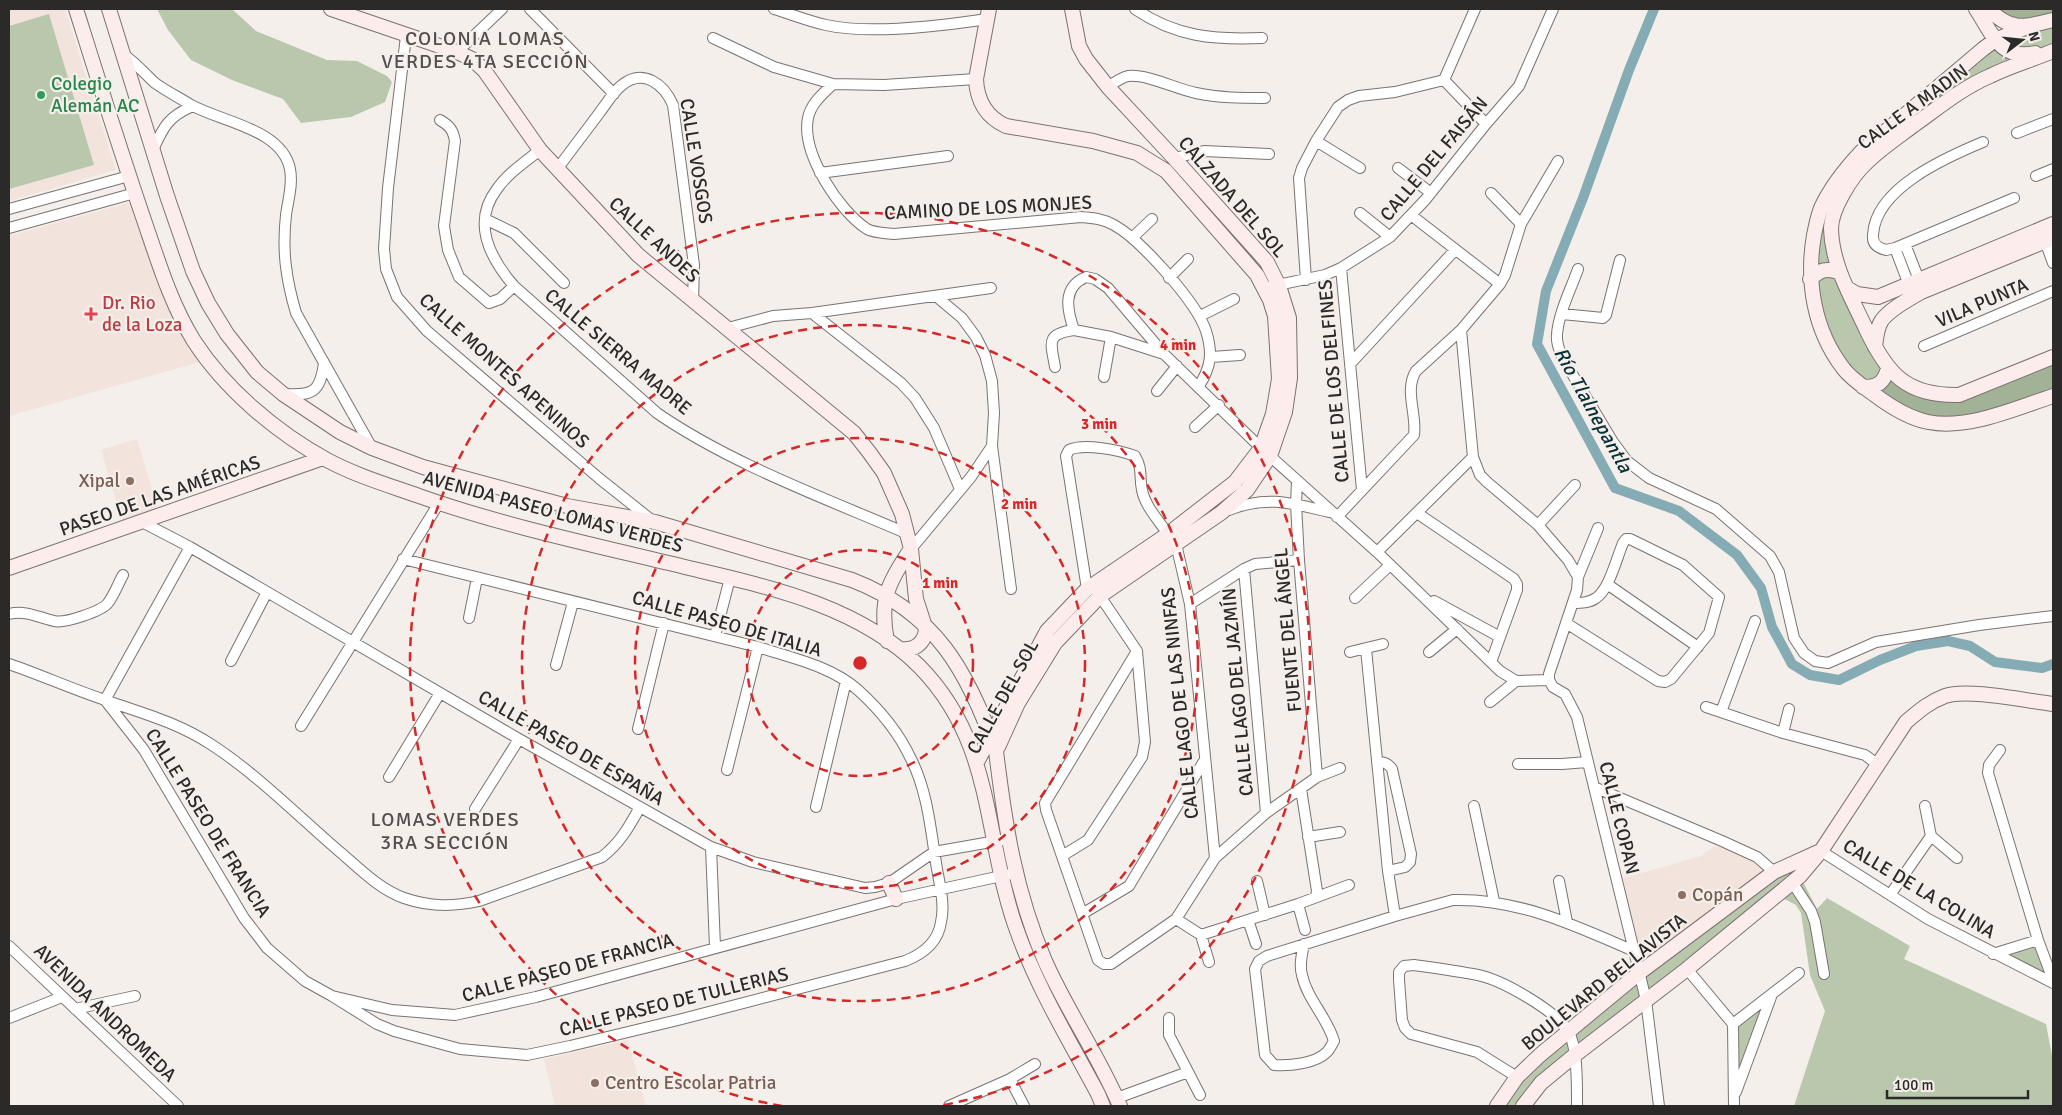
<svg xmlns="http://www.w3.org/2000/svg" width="2062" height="1115" viewBox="0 0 2062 1115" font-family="Signika,sans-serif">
<rect width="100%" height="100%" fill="#f5efeb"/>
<path fill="#f2e3dc" d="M9 9H65L116 170 9 201Z
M131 202 160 287 187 341 200 362 9 416V236Z
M137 439 159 512 123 525 101 450Z
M1722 841 1774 872 1639 973 1617 880 1701 856Z
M628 1040 646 1106H555L544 1059Z"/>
<path fill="#b9c8ad" d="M157 9H232L256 31 327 60 357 61 387 76 392 82 385 102 351 117 301 123 283 99 232 80 191 60 168 30Z
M49 14 94 165 9 189V174L10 177 9 171V26Z
M2053 20V51L1990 76 1885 147 1836 207 1833 248 1875 347 1885 379 1863 387 1826 339 1811 252 1831 189 1983 49Z
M1821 851 1800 876 1817 909 1827 898 1910 946 1904 959 2046 1024 2053 1061V1106H1794L1825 1011 1810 975 1801 913 1796 905 1777 895 1523 1106H1497L1517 1077 1726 909Z
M2038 940 2053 980 1993 954Z
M1771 996 1733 1100V1024Z"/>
<path fill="#a2b296" d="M1989 9H2053V20L2032 25Z
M2053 357V396L1982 418 1929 422 1874 387 1888 368 1942 396Z"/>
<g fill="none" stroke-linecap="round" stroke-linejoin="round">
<path stroke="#85acb4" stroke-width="10" d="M1654 9 1629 70 1583 198 1546 291 1537 344 1615 488 1679 511 1737 555 1761 588 1772 627 1792 664 1810 675 1839 680 1880 660 1916 646 1948 641 1970 646 1995 662 2042 668 2053 664"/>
<defs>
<path id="street" d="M530 9 614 94
M774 9C791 14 808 21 826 25 870 35 941 26 987 19
M1135 9C1176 37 1214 40 1262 38
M406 36 388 188 384 249 386 269 397 297 427 331 600 479 654 522
M713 38 774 67 833 84 884 85 976 79
M457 52 502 9
M124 55C136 63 145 74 155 83 166 91 180 98 191 105 222 122 282 129 290 169 293 185 288 200 286 215 282 251 286 279 296 313L372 448
M1444 80 1486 124
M833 84C823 94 811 103 808 118 801 153 839 211 867 229 874 233 886 233 894 234L1081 217C1093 218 1104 219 1114 225 1141 240 1197 303 1206 331 1213 353 1211 367 1199 386
M1108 87C1114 83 1120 78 1128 76 1148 74 1176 89 1196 93 1219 98 1242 98 1265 98
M440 120C450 126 453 130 455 141L444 226 448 250 459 277 489 303 500 299 514 286
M2017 133 2053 119
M1316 141 1360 168
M1983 142C1947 157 1875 188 1873 235 1872 244 1878 248 1886 250L1895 248 2014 198
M153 150C163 127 169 116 193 106
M540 150C525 162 508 173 497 189 471 223 490 258 514 286L657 413C731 464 825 498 908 534
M1174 158 1204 151 1269 154
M558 168C572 149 586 131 600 112 607 103 613 92 622 85 643 68 664 84 673 105L694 265 693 302
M1398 168 1431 193
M820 173 948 156
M2036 176 2053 169
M1491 193 1521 224
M9 209 129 176
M1360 213 1390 237
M1411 215 1500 284
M485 219 514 233 564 283
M9 228 135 193
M1133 237 1152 219
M2045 241 2053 263
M1905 244 1919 280
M1895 248 1909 285
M1341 268 1362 490
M1578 269C1571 289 1559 312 1557 334 1556 342 1559 349 1562 357L1613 442 1627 461 1649 478 1716 509 1770 556 1779 572 1794 638 1804 653 1815 661 1828 663 1876 642 1979 625 2053 616
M1169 278 1188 259
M1306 280 1299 178 1302 168 1316 141 1338 107 1348 100 1359 96 1395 92 1444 80 1475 9
M1264 288 1325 275 1341 268 1390 237 1426 199 1486 124 1519 86 1553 9
M812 313 901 383 915 398 934 428 960 489
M1562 314 1603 318 1606 315 1620 260
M1200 316 1234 299
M728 328 773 316 812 313 991 288
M1461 330 1473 457 1480 475 1487 482 1538 525 1568 560 1578 577 1577 590 1549 674V680
M1924 346 2053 291
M1164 354 1111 337 1074 330C1067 310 1062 287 1086 277L1095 279 1108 288 1164 354 1261 448 1377 552 1500 671 1516 681 1549 680
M1211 357 1240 355
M1351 363 1455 250
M1055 367C1051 343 1045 334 1074 330
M1104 377 1111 337
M1157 391 1177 366
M284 394C313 396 320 392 324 363
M1195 427 1219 405
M992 446 1011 589
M1297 481 1296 504 1299 560 1317 777
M1229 510C1267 495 1291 503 1329 512
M1417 513 1514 579 1517 584V590L1491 662
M1337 517 1414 435C1417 414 1404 390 1416 371L1461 330 1500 284 1505 275 1521 224 1558 161
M142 522 190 547 519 739 711 847 753 862 865 888 875 887 889 883 934 852 1008 839
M1538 525 1575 485
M1176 544 1190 604 1215 858
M911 549 971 477 992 446 994 413 992 381 985 355 976 337 962 318 937 297
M1377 552 1473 457
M1244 569 1266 813
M1578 577 1598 528
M1607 584 1698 647
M1087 589 1066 456 1069 450C1084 443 1119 450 1135 456 1143 470 1139 475 1142 490 1145 506 1159 521 1168 534
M1355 598 1390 565
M1434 601 1500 637
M1190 604 1244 569 1255 564 1299 560
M9 614C26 610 37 617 54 621 64 624 102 611 108 603 114 595 118 584 123 575
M469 618 477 578
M1566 623 1658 681 1665 682 1671 679 1709 633 1719 597 1683 565 1630 539H1626L1623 543C1617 557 1609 590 1596 598 1589 603 1581 603 1573 603
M715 636 730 578
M1366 649 1388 871 1395 916
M1137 651 1045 803 1046 810 1098 960 1104 964H1111L1176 919 1215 858 1266 813 1317 777 1340 768
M1350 652 1383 644
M1429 652 1457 629
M231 661 267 592
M9 664C41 675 72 689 105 700 144 714 177 722 212 745 258 775 299 817 340 852 360 869 379 889 404 898 430 907 453 907 479 901L602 857C620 843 629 827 640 807
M556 665 573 602
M1549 680 1553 687 1565 694 1577 717 1646 1000 1659 1106
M105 700 144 750 244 918 267 948 305 981 332 996 392 1010 455 1015 536 997 896 899 1015 873
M105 700 190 547
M1490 702 1516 681
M1706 707 1783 733 1865 755 1877 764
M1721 712 1755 621
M301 726 439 503
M638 729 664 623
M1783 733 1789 709
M2000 750 1989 765 1988 773 2038 940 2053 980
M1377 762C1384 762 1388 763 1392 769L1411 854 1410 862 1405 867 1388 871
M1518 764H1562L1587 762
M727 770 758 647
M389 777 440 693
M1594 787 1722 841 1757 857 1774 872
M1301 789 1317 891 1316 896
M1474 806 1494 901
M1925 806 1931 836 1957 858
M816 807 846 681
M475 809 519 739
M1308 837 1340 832
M711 847 715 947
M1821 851 1928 919 2053 983
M1062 856 1088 840 1142 757 1145 742 1137 651 1100 596
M1257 881 1265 915
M1559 881 1567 922
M1792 882 1811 911 1815 922 1824 974
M1890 895 1931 836
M1298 904 1305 930
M1082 914 1129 886 1204 761
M1176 919 1201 935 1298 904 1349 885
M1248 920 1256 944
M1201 935 1209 962
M1304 944C1302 954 1299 965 1302 975 1307 999 1327 1017 1334 1041 1332 1044 1330 1049 1327 1052 1315 1064 1289 1066 1274 1065L1265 1055 1255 969 1259 961 1267 956 1395 916 1453 900C1518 898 1576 926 1634 951
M9 946 178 1106
M1993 954 2038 940
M1687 969 1733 1024
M332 996 377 1024 394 1031 460 1049 527 1055 570 1046 678 1020 905 961C923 954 938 943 941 922 945 905 940 886 937 869 931 833 928 792 911 759 899 733 879 709 858 690 831 666 792 658 758 647L403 559
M75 1009 135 996
M9 1018 62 997
M1169 1018V1035L1200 1095
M1517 1077 1477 1052 1411 1034 1405 1028 1402 1020 1399 980V972L1404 966 1414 965C1435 968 1457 971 1478 975 1502 980 1555 1010 1568 1031 1578 1046 1577 1088 1577 1106
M1010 1079 1024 1106
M1736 1092 1771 997
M1117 1098 1188 1072
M949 1106 1010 1079 1035 1064
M1734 1106 1733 1024 1799 973"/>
<path id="secondary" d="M76 9C98 79 120 150 144 220 158 261 171 304 194 341 225 389 277 433 327 460 357 476 388 485 419 496 507 527 599 546 689 568 769 587 859 606 920 667 994 743 983 831 1015 925 1035 984 1068 1038 1098 1094L1103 1106
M109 9 167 196 193 271 208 303 227 334 257 372 283 394 340 432 372 448 423 467 567 506 655 522 852 580C935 612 968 671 996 751 1005 825 1015 891 1045 961 1067 1011 1099 1056 1120 1106
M331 9 457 52 472 59 484 70 540 150 638 255 854 433 869 452 884 473 902 514 911 549 916 599 926 630C924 644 914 651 900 649
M1976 9C1992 33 2000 61 2035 53
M1989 9C2010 32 2026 27 2053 20
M2032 25 1995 40 1983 49 1862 151C1846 168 1832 185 1822 206 1818 214 1816 226 1814 235 1806 282 1814 330 1843 368 1851 379 1864 387 1875 395 1891 407 1908 418 1928 422 1968 430 2016 408 2053 396
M2053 51C2032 60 2010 66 1990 76 1962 88 1938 108 1914 125 1898 137 1880 149 1866 163 1852 176 1831 209 1831 229 1832 266 1852 298 1867 331 1888 375 1907 396 1959 395L2053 357
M1810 279C1820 270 1827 267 1840 273
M1847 288 1857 294 1878 297 2053 224
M1875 347C1876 338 1877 327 1882 320 1891 308 1908 300 1921 292L2053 238
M1863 387C1878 387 1884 383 1888 368
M9 568 323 458
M887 641C879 601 888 582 911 549
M998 747 1018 703 1055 643 1100 596 1221 513 1247 490 1270 456 1285 412 1290 378 1289 318 1279 286 1267 262 1174 158 1108 87 1086 59 1079 46 1072 9
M977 762 1047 631 1087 589 1168 534 1235 482 1261 448 1273 414 1279 379 1275 316 1270 300 1257 275 1166 171 1137 153 1093 141 1006 126C986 117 977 101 976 79L989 9
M889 883 896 899
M1497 1106 1517 1077 1540 1055 1639 973 1774 872 1818 852
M1523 1106 1541 1083 1575 1055 1687 969 1800 876 1821 851 1906 722C1919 711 1929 702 1945 696 1967 688 2027 701 2053 704"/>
</defs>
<use href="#street" stroke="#7a7370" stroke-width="12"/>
<use href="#secondary" stroke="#7a7370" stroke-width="16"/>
<use href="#street" stroke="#fff" stroke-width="10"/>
<use href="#secondary" stroke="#fcedec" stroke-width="14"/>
</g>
<g fill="none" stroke="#d62828" stroke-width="2.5" stroke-dasharray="9 6">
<circle cx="860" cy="663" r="113"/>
<circle cx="860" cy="663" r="225"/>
<circle cx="860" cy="663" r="338"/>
<path d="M782 1106A450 450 0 1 1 938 1106"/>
</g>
<circle fill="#2e9e5b" stroke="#f5efeb" stroke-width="2" cx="41" cy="95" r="5"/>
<path fill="#e0444e" stroke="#f5efeb" stroke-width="2" d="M88.5 306.5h5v5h5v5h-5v5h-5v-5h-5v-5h5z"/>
<g fill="#8d6e63" stroke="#f5efeb" stroke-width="2">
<circle cx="130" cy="481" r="5"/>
<circle cx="1682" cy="895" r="5"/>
<circle cx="595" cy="1083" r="5"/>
</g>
<g text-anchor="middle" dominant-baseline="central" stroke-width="4.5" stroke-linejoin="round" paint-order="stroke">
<g font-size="19" fill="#27864d" stroke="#f5efeb" text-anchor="start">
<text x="51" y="84">Colegio<tspan x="51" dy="22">Alemán AC</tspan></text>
</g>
<g font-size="19" fill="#2c2a28" stroke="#f5efeb">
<text transform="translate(1913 107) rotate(-36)">CALLE A MADIN</text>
<text transform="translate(1434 159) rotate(-50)">CALLE DEL FAISÁN</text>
<text transform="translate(696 161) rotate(81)">CALLE VOSGOS</text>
<text transform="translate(1232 197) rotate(49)">CALZADA DEL SOL</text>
<text transform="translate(988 208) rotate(-3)">CAMINO DE LOS MONJES</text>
<text transform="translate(654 240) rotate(43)">CALLE ANDES</text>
<text transform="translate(1982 303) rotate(-23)">VILA PUNTA</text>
<text transform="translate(618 352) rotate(40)">CALLE SIERRA MADRE</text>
<text transform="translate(504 371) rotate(42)">CALLE MONTES APENINOS</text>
<text transform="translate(1334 381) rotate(-95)">CALLE DE LOS DELFINES</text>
<text transform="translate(160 496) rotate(-19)">PASEO DE LAS AMÉRICAS</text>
<text transform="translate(553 512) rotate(15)">AVENIDA PASEO LOMAS VERDES</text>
<text transform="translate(727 624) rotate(16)">CALLE PASEO DE ITALIA</text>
<text transform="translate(1288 630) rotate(-95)">FUENTE DEL ÁNGEL</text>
<text transform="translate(1238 692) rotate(-95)">CALLE LAGO DEL JAZMÍN</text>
<text transform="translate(1003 697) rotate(-61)">CALLE DEL SOL</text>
<text transform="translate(1180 703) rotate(-96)">CALLE LAGO DE LAS NINFAS</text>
<text transform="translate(571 748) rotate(30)">CALLE PASEO DE ESPAÑA</text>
<text transform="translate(1619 818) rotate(76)">CALLE COPAN</text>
<text transform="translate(208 823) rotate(58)">CALLE PASEO DE FRANCIA</text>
<text transform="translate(1919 889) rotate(31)">CALLE DE LA COLINA</text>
<text transform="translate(568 968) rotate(-15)">CALLE PASEO DE FRANCIA</text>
<text transform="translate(1604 982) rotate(-39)">BOULEVARD BELLAVISTA</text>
<text transform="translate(674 1002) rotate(-14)">CALLE PASEO DE TULLERIAS</text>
<text transform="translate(105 1013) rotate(44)">AVENIDA ANDROMEDA</text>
</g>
<g font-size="19" fill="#be3a42" stroke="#f5efeb" text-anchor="start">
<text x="102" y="303">Dr. Rio<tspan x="102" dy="22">de la Loza</tspan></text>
</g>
<g font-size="19" fill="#785e54" stroke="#f5efeb" text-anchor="start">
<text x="120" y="481" text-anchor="end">Xipal</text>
<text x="1692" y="895">Copán</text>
<text x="605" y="1083">Centro Escolar Patria</text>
</g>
<g font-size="20" letter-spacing="1" fill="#544f4c" stroke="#f5efeb">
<text x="485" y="38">COLONIA LOMAS<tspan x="485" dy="23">VERDES 4TA SECCIÓN</tspan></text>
<text x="445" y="819">LOMAS VERDES<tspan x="445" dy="23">3RA SECCIÓN</tspan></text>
</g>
<g font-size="20" font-style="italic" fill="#083037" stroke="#f5efeb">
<text transform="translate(1593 410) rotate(61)">Río Tlalnepantla</text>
</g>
</g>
<circle cx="860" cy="663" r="8" fill="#d62828" stroke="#f5efeb" stroke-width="2.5"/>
<g font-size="15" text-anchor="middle" font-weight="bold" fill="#d62828" stroke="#f5efeb" stroke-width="4.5" stroke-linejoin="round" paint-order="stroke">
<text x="1178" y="350">4 min</text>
<text x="1099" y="429">3 min</text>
<text x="1019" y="509">2 min</text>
<text x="940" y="588">1 min</text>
</g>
<rect width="2062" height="1115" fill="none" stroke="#2c2a28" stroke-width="20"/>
<g transform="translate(2022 40) rotate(74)" stroke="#f5efeb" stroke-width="4" paint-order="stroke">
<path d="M0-4L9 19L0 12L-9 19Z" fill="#2c2a28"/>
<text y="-8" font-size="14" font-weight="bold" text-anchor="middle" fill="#2c2a28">N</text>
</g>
<path d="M1887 1090v8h141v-8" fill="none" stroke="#2c2a28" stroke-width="2.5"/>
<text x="1894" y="1090" font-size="15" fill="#2c2a28" stroke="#f5efeb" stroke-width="4" paint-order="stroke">100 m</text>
</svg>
